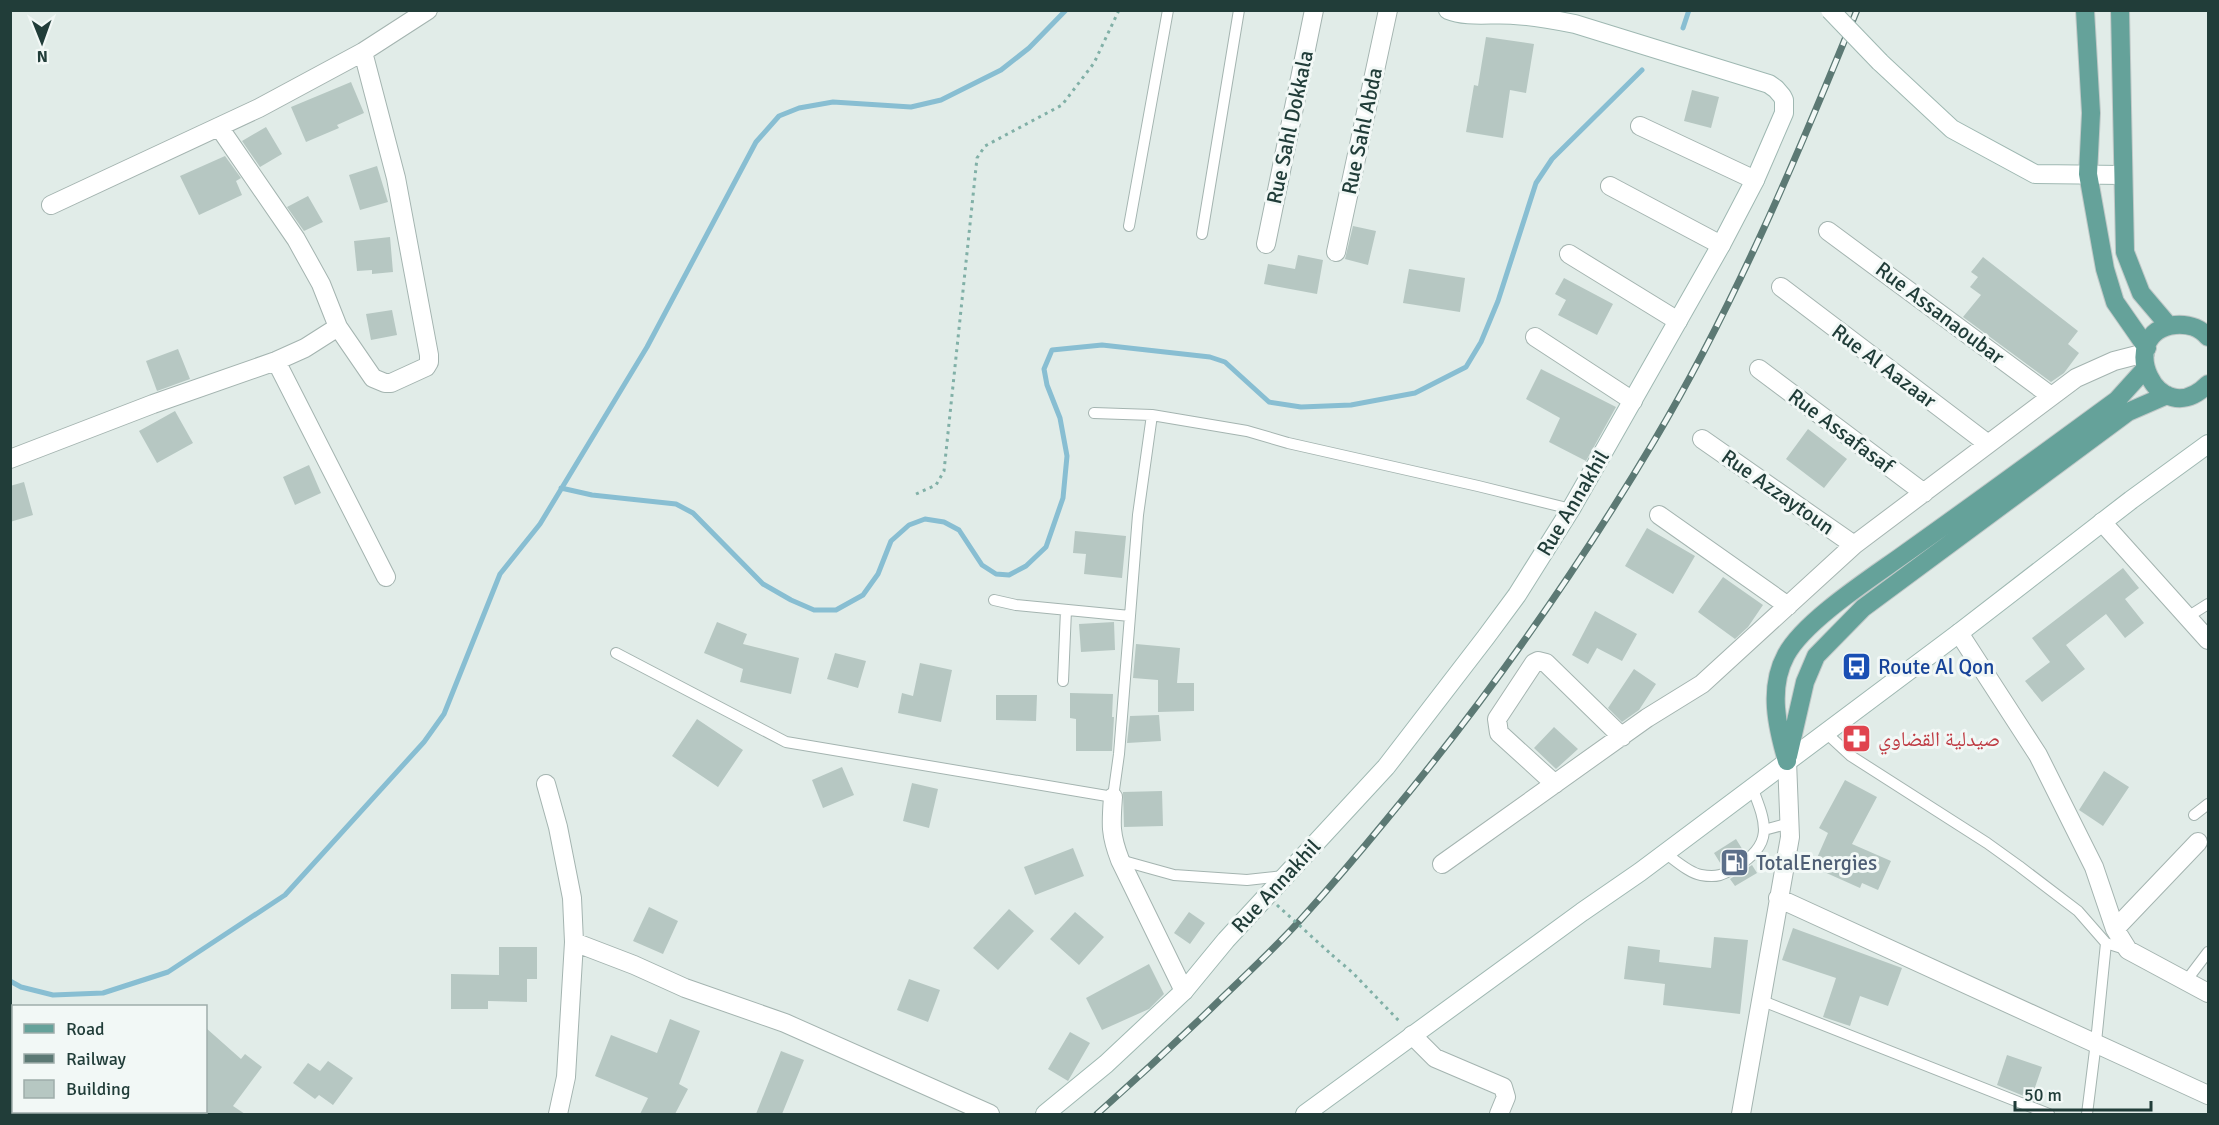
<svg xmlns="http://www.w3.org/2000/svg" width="2219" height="1125" viewBox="0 0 2219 1125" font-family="Signika,'Noto Naskh Arabic',sans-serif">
<rect width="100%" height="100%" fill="#e1ece8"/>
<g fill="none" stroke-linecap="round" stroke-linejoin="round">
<path stroke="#88bed2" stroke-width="5" d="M1683 28 1689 10
M561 488 592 495 676 504 693 513 763 584 791 600 814 610H836L863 595 878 574 891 541 909 525 925 519 944 522 959 530 982 565 996 574 1009 575 1026 566 1046 547 1063 498 1067 456 1060 418 1047 385 1044 369 1052 350 1102 345 1210 357 1225 362 1269 402 1301 407 1351 405 1415 393 1466 367 1481 342 1498 301 1536 183 1552 159 1642 70
M10 981 21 987 53 995 103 993 168 972 285 895 424 742 444 714 500 574 540 524 647 347 756 142 779 116 799 108 833 102 911 107 941 100 1001 70 1029 48 1066 10"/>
</g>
<path fill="#b6c7c2" d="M1486 37 1534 44 1526 93 1510 90 1503 138 1466 132 1474 85 1478 86Z
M351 82 364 113 337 125 339 128 306 142 291 107Z
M1692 90 1719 97 1711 128 1684 121Z
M266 127 282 154 260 167 242 141Z
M225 156 241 178 236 181 242 195 199 215 180 176Z
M377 166 388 202 360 210 349 175Z
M308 196 323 222 304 231 287 207Z
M1353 226 1376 231 1368 265 1345 259Z
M390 237 393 272 372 274V270L357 271 354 241Z
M1298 255 1323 260 1317 294 1264 284 1268 264 1295 269Z
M1983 257 2078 331 2068 344 2079 353 2064 373 2051 382 1963 317 1981 295 1970 287 1978 277 1971 272Z
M1409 269 1465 278 1460 312 1403 303Z
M1564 278 1613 304 1597 335 1558 315 1566 300 1555 294Z
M392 310 397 335 371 340 366 314Z
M178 349 190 379 157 391 146 361Z
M1541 369 1616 407 1586 461 1549 442 1560 418 1526 399Z
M175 411 193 443 157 463 139 431Z
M1808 429 1847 459 1824 488 1786 459Z
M309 465 321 493 295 505 283 477Z
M24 482 33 515 10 522V486Z
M1647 528 1695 556 1673 594 1625 566Z
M1075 531 1126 536 1122 578 1084 574 1086 554 1073 553Z
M2123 568 2139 588 2125 599 2144 623 2125 638 2106 614 2066 645 2085 669 2042 702 2025 681 2050 662 2032 638Z
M1723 577 1763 605 1748 627 1735 639 1698 612Z
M1595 611 1637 634 1622 661 1597 648 1588 664 1572 655Z
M717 622 747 634 743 644 799 658 791 694 740 682 743 669 704 653Z
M1114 622 1115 650 1081 652 1079 624Z
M1136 644 1180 648 1177 683H1194V711L1158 712V680L1133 678Z
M835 653 866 661 858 688 827 679Z
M920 663 952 670 941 722 898 713 902 693 913 696Z
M1634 669 1656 684 1639 710 1622 722 1608 708Z
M1070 693 1113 694 1112 717H1114L1112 751H1076V719L1070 718Z
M996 695H1037L1036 721 996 720Z
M1159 715 1161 741 1127 743 1130 716Z
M697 719 743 750 718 787 672 756Z
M1554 727 1578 749 1556 769 1534 748Z
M842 767 854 795 823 808 812 780Z
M2104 771 2129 787 2103 826 2079 810Z
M1845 780 1877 797 1852 844 1891 861 1878 890 1862 883 1860 888 1813 867 1828 833 1819 828Z
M912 783 938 789 929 828 903 821Z
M1162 791 1163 826 1124 827 1123 792Z
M1736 839 1744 852 1722 866 1714 853Z
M1073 848 1084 876 1035 895 1024 867Z
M1752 865 1757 873 1735 886 1730 879Z
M649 907 678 921 663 954 633 941Z
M1009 909 1034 931 998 970 973 948Z
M1075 912 1104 937 1079 965 1050 939Z
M1189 912 1205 923 1190 944 1174 933Z
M1793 928 1902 968 1888 1006 1860 996 1850 1026 1823 1017 1836 978 1782 960Z
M1714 937 1748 940 1740 1014 1663 1005 1665 984 1624 979 1628 946 1660 950 1659 962 1711 968Z
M499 947H537V979H527V1002L488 1001V1009H451V974L499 975Z
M1149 964 1164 994 1149 1009 1102 1030 1086 998Z
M909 979 940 990 928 1022 897 1010Z
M670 1019 700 1031 679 1084 688 1089 675 1114H640L648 1098 595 1076 611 1035 657 1053Z
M206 1028 241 1059 245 1054 262 1067 233 1106 245 1114H206Z
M1070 1032 1090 1043 1068 1081 1048 1069Z
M781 1051 804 1060 782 1114H756Z
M2007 1055 2042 1067 2031 1099 1997 1085Z
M328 1061 353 1078 333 1105 319 1095 315 1099 293 1083 308 1063 320 1071Z"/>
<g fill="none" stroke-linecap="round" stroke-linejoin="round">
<defs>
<path id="lane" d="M1129 226 1168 10
M1202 234 1239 10
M1094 413 1152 415 1247 431 1288 443 1478 486 1571 509
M994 600 1016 605 1130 616
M2189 616 2208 604
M616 653 786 742 1113 797 1119 754 1138 515 1152 415
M1063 681 1066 610
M1825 732 1851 756 1987 843 2019 866 2078 911 2106 943 2128 950
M2194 815 2208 804
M1764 830 1790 823
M1665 853C1675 860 1689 873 1701 875 1717 878 1723 875 1736 867 1775 844 1766 823 1752 787
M1120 860 1174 875 1247 880 1283 876
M2186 981 2208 952
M1760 1000 2049 1114
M2087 1114 2096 1042 2106 943"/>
<path id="street" d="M1640 126 1755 180
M219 127 296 239 321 284 338 327 373 378 385 383H391L426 367 429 362V355L396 178 363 52
M1610 186 1721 245
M51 205 259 108 363 52 428 10
M1828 231 2051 396
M1266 244 1314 10
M1336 252 1388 10
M1569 254 1678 321
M1781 287 1988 444
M1535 337 1633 401
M276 361 386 577
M1759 369 1924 493
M1702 439 1854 545
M10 459 153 404 276 361 305 348 338 327
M1659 515 1788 606
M2102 522 2208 640
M1959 633 2038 755 2094 867 2115 929 2128 950 2208 993
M546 784 558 827 572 898 574 942 566 1077 558 1114
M1555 784 1499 733 1497 719 1534 663 1538 661 1546 663 1622 737
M1113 797C1111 824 1110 834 1120 860L1184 991
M1442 864 1647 718 1702 684 1854 545 2076 378 2114 361 2145 353
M1778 898 2208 1095
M2115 929 2198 842
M574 942 634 965 685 988 785 1023 990 1114
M1412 1035 1435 1058 1503 1087 1506 1097 1499 1114
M1741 1114 1790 837 1787 761"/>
<path id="secondary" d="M1880 62 1952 129 2035 174 2122 175
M1045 1114 1106 1064 1184 991 1226 940 1386 767 1486 637 1517 595 1571 509 1721 245 1755 180 1784 113V100L1782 96 1776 89 1769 84 1575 24C1555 20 1535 16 1514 15 1493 13 1467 18 1448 10
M1305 1114 1582 912 1640 872 1959 633 2131 500 2208 444"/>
<path id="primary" d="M2085 10 2091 113 2088 174 2105 269 2115 302 2147 348
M2120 10 2125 252 2141 293 2169 326
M2208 337C2199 327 2189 324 2175 325 2113 332 2157 435 2208 384
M1788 756 1805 682 1816 656 1863 608 2128 412 2167 395
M1787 761C1777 727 1768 688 1786 655 1804 621 1871 578 1903 555 1975 504 2046 452 2117 400L2145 369"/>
</defs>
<use href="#lane" stroke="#a4b4b0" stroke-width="12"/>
<use href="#street" stroke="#a4b4b0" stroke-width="20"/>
<use href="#secondary" stroke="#9fb8b2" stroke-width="20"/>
<use href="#primary" stroke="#c1c9c8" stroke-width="20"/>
<path stroke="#81b0a7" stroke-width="3" stroke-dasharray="3 4.5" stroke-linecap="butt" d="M916 494 936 485 944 471 977 158 985 146 1062 105 1094 63 1119 10
M1332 955 1353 973 1401 1023"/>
<use href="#lane" stroke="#fff" stroke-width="10"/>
<use href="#street" stroke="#fff" stroke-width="18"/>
<use href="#secondary" stroke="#fff" stroke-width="18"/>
<use href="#primary" stroke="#65a29a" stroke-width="18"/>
<defs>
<path id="rail" d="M1097 1114C1141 1075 1184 1035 1226 994 1252 969 1279 944 1303 917 1332 885 1360 852 1387 819 1486 700 1575 574 1654 441 1735 304 1797 157 1857 10"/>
</defs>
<use href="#rail" stroke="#5c7974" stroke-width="7"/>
<use href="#rail" stroke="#f2f8f6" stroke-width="4.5" stroke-dasharray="14" stroke-linecap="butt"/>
<defs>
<path id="secondary-bridge" d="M1830 10 1880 62"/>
</defs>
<use href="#secondary-bridge" stroke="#9fb8b2" stroke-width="20" stroke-linecap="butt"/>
<path stroke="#81b0a7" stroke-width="3" stroke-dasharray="3 4.5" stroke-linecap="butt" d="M1277 905 1332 955"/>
<use href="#secondary-bridge" stroke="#fff" stroke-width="18"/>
</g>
<defs>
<symbol id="bus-square" viewBox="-11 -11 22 22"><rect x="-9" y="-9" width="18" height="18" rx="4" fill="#1a4fb4" stroke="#f2f8f6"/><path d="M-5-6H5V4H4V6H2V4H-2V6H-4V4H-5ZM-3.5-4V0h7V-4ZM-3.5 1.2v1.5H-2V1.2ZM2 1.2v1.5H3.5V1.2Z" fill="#fff"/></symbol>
<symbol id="pharmacy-square" viewBox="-11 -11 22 22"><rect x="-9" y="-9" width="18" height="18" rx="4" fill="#e0444e" stroke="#f2f8f6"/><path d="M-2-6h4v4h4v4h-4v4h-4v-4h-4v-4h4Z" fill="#fff"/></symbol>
<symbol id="fuel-square" viewBox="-11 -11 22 22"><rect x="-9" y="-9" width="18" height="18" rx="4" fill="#5c6f8a" stroke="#f2f8f6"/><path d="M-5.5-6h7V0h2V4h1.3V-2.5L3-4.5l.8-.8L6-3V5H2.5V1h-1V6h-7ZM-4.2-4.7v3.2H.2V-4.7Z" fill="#fff"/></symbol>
</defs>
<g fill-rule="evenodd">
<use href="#bus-square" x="1840" y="650" width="33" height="33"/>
<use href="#pharmacy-square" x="1840" y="722" width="33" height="33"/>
<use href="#fuel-square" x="1718" y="846" width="33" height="33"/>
</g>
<g text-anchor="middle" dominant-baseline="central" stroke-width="6" stroke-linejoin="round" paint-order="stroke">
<g font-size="21" fill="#213d39" stroke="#f2f8f6">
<text transform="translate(1290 127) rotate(-78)">Rue Sahl Dokkala</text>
<text transform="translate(1362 131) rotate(-78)">Rue Sahl Abda</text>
<text transform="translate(1940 313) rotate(37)">Rue Assanaoubar</text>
<text transform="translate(1884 366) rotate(37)">Rue Al Aazaar</text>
<text transform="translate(1841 431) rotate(37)">Rue Assafasaf</text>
<text transform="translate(1778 492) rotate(35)">Rue Azzaytoun</text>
<text transform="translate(1573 503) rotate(-59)">Rue Annakhil</text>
<text transform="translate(1276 886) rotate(-47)">Rue Annakhil</text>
</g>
<g font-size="21" fill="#164399" stroke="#f2f8f6" text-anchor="start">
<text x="1878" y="667">Route Al Qon</text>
</g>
<g font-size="21" fill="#be3a42" stroke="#f2f8f6" text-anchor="start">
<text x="1878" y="739">صيدلية القضاوي</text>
</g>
<g font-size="21" fill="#4e5e75" stroke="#f2f8f6" text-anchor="start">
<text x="1756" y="863">TotalEnergies</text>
</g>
</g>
<rect width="2219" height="1125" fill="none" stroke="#213d39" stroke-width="24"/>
<rect x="12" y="1005" width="195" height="108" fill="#f2f8f6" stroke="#9eadaa" stroke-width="1.5"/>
<rect x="24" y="1024" width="30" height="9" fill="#65a29a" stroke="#9eadaa" stroke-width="1.5"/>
<text x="66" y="1035" font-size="18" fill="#213d39">Road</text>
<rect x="24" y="1054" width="30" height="9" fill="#5c7974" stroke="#9eadaa" stroke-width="1.5"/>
<text x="66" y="1065" font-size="18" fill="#213d39">Railway</text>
<rect x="24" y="1080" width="30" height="18" fill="#b6c7c2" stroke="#9eadaa" stroke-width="1.5"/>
<text x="66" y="1095" font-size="18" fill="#213d39">Building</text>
<g transform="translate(42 42) rotate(179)" stroke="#f2f8f6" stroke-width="4.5" paint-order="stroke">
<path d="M0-4.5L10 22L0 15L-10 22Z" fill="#213d39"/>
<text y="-9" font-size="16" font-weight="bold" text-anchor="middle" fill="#213d39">N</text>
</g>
<path d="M2015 1101v9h136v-9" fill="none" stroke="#213d39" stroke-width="3"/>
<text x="2024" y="1101" font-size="18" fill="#213d39" stroke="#f2f8f6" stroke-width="4.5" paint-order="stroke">50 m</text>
</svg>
